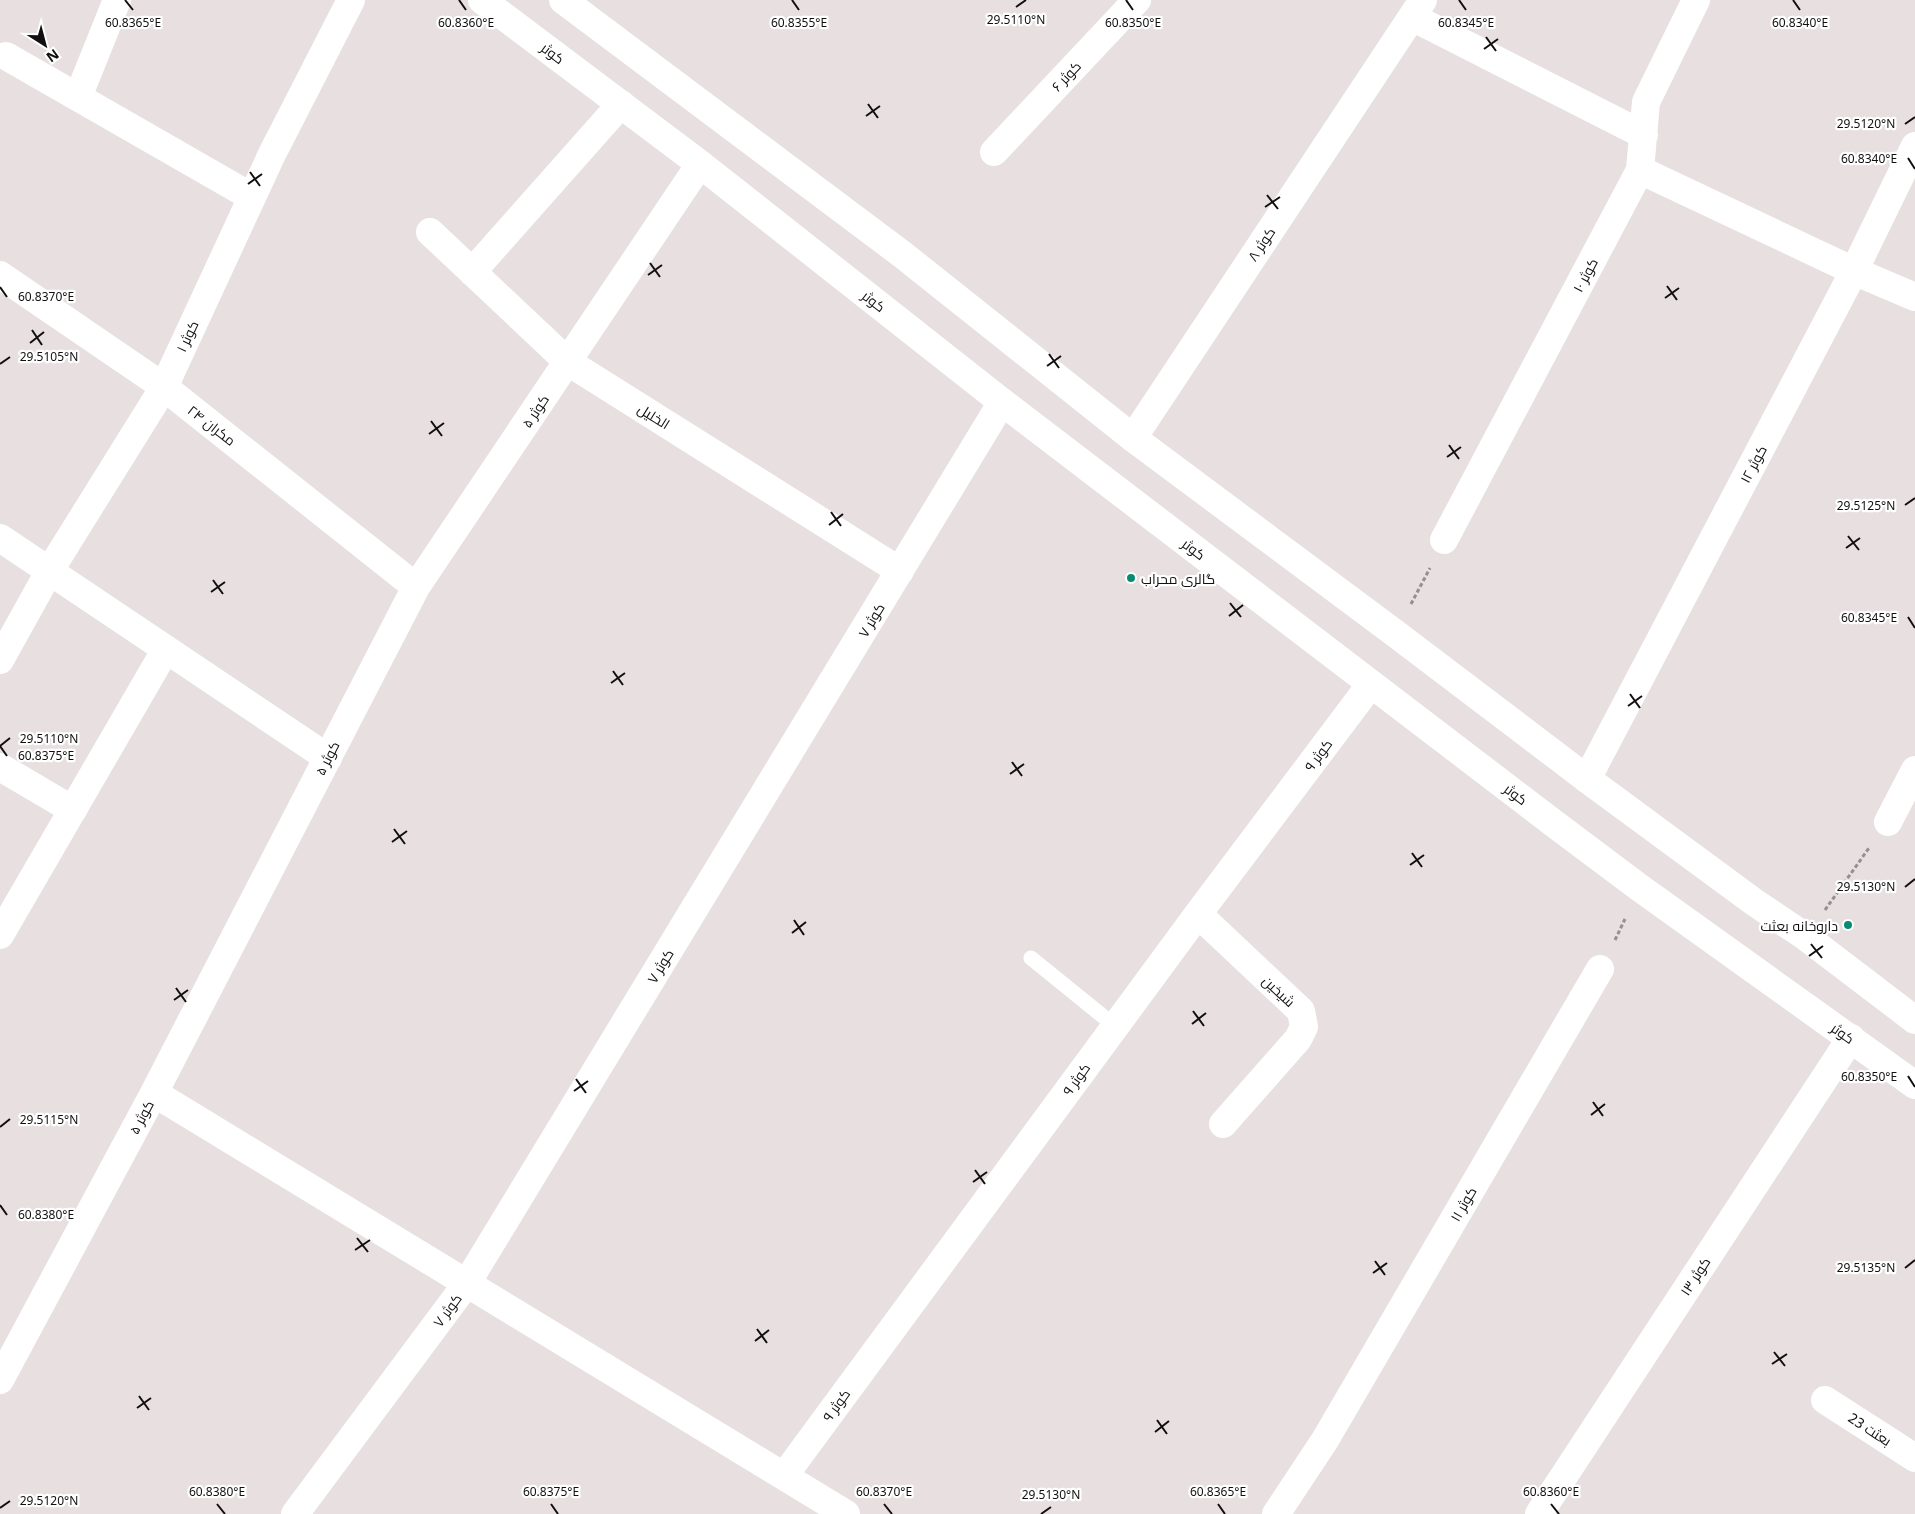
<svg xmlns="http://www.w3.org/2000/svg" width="1915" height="1514" viewBox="0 0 1915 1514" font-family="'Noto Sans',Cairo,sans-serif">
<rect width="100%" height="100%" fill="#e8e0e0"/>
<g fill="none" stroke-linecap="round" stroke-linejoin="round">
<path stroke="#958f8f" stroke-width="3" stroke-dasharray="4 2.5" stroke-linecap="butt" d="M1411 604 1430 568
M1825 910 1869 848
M1615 940 1625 919"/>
<path stroke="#fff" stroke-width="15" d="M1031 958 1115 1026"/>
<path stroke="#fff" stroke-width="28" d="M1412 17 1644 135
M6 56 252 197
M78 97 117 0
M994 152 1137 0
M1640 170 1854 271 1915 297
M430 232 568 362 900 571
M472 272 621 104
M0 275 164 387 416 587
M1133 438 1423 0
M0 538 328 758
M1444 540 1640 170 1646 102 1696 0
M0 660 50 570 164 387 272 154 351 0
M0 767 73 810
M1587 779 1854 271 1915 146
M1888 822 1915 770
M1198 914 1301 1011 1304 1027 1298 1039 1223 1124
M0 935 166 649
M154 1093 846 1514
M0 1380 154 1093 416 587 700 164
M1825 1400 1915 1458
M784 1476 1198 914 1371 684
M295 1514 467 1283 1002 402
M1276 1514 1325 1440 1600 969
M1539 1514 1851 1038"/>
<path stroke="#fff" stroke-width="28" d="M482 0 700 164 1002 402 1552 822 1640 888 1915 1085
M563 0 903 255 1133 438 1396 634 1587 779 1754 902 1806 937 1915 1020"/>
</g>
<path fill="none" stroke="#110f0f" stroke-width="2" d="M125 0 133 10M459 0 466 10M792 0 799 10M1126 0 1133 10M1459 0 1466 10M1793 0 1800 10M1016 7 1026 0M1486 37 1496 51M1484 49 1498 39M868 104 878 118M866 116 880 106M1905 124 1915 117M1908 158 1915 169M250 172 260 186M248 184 262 174M1267 195 1278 209M1265 207 1280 197M650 263 660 277M648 275 662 265M1667 286 1677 300M0 287 7 297M1665 298 1679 288M32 330 42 345M30 343 44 332M1049 354 1059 368M0 364 10 357M1047 366 1061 356M431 421 442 436M429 434 444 423M1449 445 1459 459M1447 457 1461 447M1905 505 1915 498M831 512 841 526M829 525 843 514M1848 536 1859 550M1846 548 1860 538M213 580 223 594M211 592 225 582M1230 603 1241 617M1229 616 1243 605M1908 617 1915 628M613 671 623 685M611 683 625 673M1630 694 1640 708M1628 706 1642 696M0 746 7 756M0 746 10 738M1012 762 1022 776M1010 774 1024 764M394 829 405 844M392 842 407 831M1412 853 1422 867M1410 865 1424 855M1905 887 1915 879M794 920 804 935M792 933 806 922M1811 944 1822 958M1809 956 1823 946M176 988 186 1002M174 1000 188 990M1193 1011 1204 1026M1192 1024 1206 1013M1908 1076 1915 1087M576 1079 586 1093M574 1091 588 1081M1593 1102 1603 1116M1591 1115 1605 1104M0 1127 10 1119M975 1170 985 1184M973 1182 987 1172M0 1205 7 1215M357 1238 368 1252M355 1250 370 1240M1375 1261 1385 1275M1905 1268 1915 1260M1373 1273 1387 1263M757 1329 767 1343M755 1341 769 1330M1774 1352 1785 1366M1772 1364 1787 1354M139 1396 149 1410M137 1408 151 1398M1157 1420 1167 1434M1155 1432 1169 1421M217 1504 225 1514M551 1504 558 1514M884 1504 892 1514M1218 1504 1225 1514M1551 1504 1559 1514M0 1508 10 1501M1041 1514 1051 1507"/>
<g fill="#088b71" stroke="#fff" stroke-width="2">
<circle cx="1131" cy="578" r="5"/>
<circle cx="1848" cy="925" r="5"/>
</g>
<g text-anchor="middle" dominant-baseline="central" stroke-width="4.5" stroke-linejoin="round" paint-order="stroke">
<g font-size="14" fill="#110f0f" stroke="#fff">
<text transform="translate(553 53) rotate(37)">کوثر</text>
<text transform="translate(1066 76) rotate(-47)">کوثر ۶</text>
<text transform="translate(1261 244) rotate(-56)">کوثر ۸</text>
<text transform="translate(1585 275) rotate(-62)">کوثر ۱۰</text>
<text transform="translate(874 301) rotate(38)">کوثر</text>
<text transform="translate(187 336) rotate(-65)">کوثر ۱</text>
<text transform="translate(535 411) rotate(-56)">کوثر ۵</text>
<text transform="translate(654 416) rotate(32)">الخلیل</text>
<text transform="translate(212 425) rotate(38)">مکران ۲۴</text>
<text transform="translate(1753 464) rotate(-62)">کوثر ۱۲</text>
<text transform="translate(1194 549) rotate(37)">کوثر</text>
<text transform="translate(871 620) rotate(-59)">کوثر ۷</text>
<text transform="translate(1318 755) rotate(-53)">کوثر ۹</text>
<text transform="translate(327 758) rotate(-63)">کوثر ۵</text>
<text transform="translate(1516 794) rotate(37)">کوثر</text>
<text transform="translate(660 966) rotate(-59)">کوثر ۷</text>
<text transform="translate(1279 991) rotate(43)">شیخین</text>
<text transform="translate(1843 1033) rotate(35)">کوثر</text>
<text transform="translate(1076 1079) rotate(-54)">کوثر ۹</text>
<text transform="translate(141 1117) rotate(-62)">کوثر ۵</text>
<text transform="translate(1463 1204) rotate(-60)">کوثر ۱۱</text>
<text transform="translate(1695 1276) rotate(-57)">کوثر ۱۳</text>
<text transform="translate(447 1310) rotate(-53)">کوثر ۷</text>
<text transform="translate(836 1405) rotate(-54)">کوثر ۹</text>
<text transform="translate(1870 1429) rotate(33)">بعثت 23</text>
</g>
<g font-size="14" fill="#110f0f" stroke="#fff" text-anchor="start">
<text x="1141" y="578">گالری محراب</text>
<text x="1838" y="925" text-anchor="end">داروخانه بعثت</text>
</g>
</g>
<g font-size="12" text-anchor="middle" fill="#110f0f" stroke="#fff" stroke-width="4.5" stroke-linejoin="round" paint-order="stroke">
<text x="1016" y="24">29.5110°N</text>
<text x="133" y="27">60.8365°E</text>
<text x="466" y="27">60.8360°E</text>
<text x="799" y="27">60.8355°E</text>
<text x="1133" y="27">60.8350°E</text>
<text x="1466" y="27">60.8345°E</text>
<text x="1800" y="27">60.8340°E</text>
<text x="1866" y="128">29.5120°N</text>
<text x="1869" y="163">60.8340°E</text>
<text x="46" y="301">60.8370°E</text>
<text x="49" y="361">29.5105°N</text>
<text x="1866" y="510">29.5125°N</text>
<text x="1869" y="622">60.8345°E</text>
<text x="49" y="743">29.5110°N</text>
<text x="46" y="760">60.8375°E</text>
<text x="1866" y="891">29.5130°N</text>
<text x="1869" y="1081">60.8350°E</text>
<text x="49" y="1124">29.5115°N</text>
<text x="46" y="1219">60.8380°E</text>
<text x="1866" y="1272">29.5135°N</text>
<text x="217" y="1496">60.8380°E</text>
<text x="551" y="1496">60.8375°E</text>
<text x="884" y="1496">60.8370°E</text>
<text x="1218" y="1496">60.8365°E</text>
<text x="1551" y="1496">60.8360°E</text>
<text x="1051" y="1499">29.5130°N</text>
<text x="49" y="1505">29.5120°N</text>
</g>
<g transform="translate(45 45) rotate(144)" stroke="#ffffff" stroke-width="4" paint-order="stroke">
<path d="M0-4L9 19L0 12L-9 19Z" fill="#110f0f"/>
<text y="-8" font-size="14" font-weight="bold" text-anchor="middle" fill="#110f0f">N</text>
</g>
</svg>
